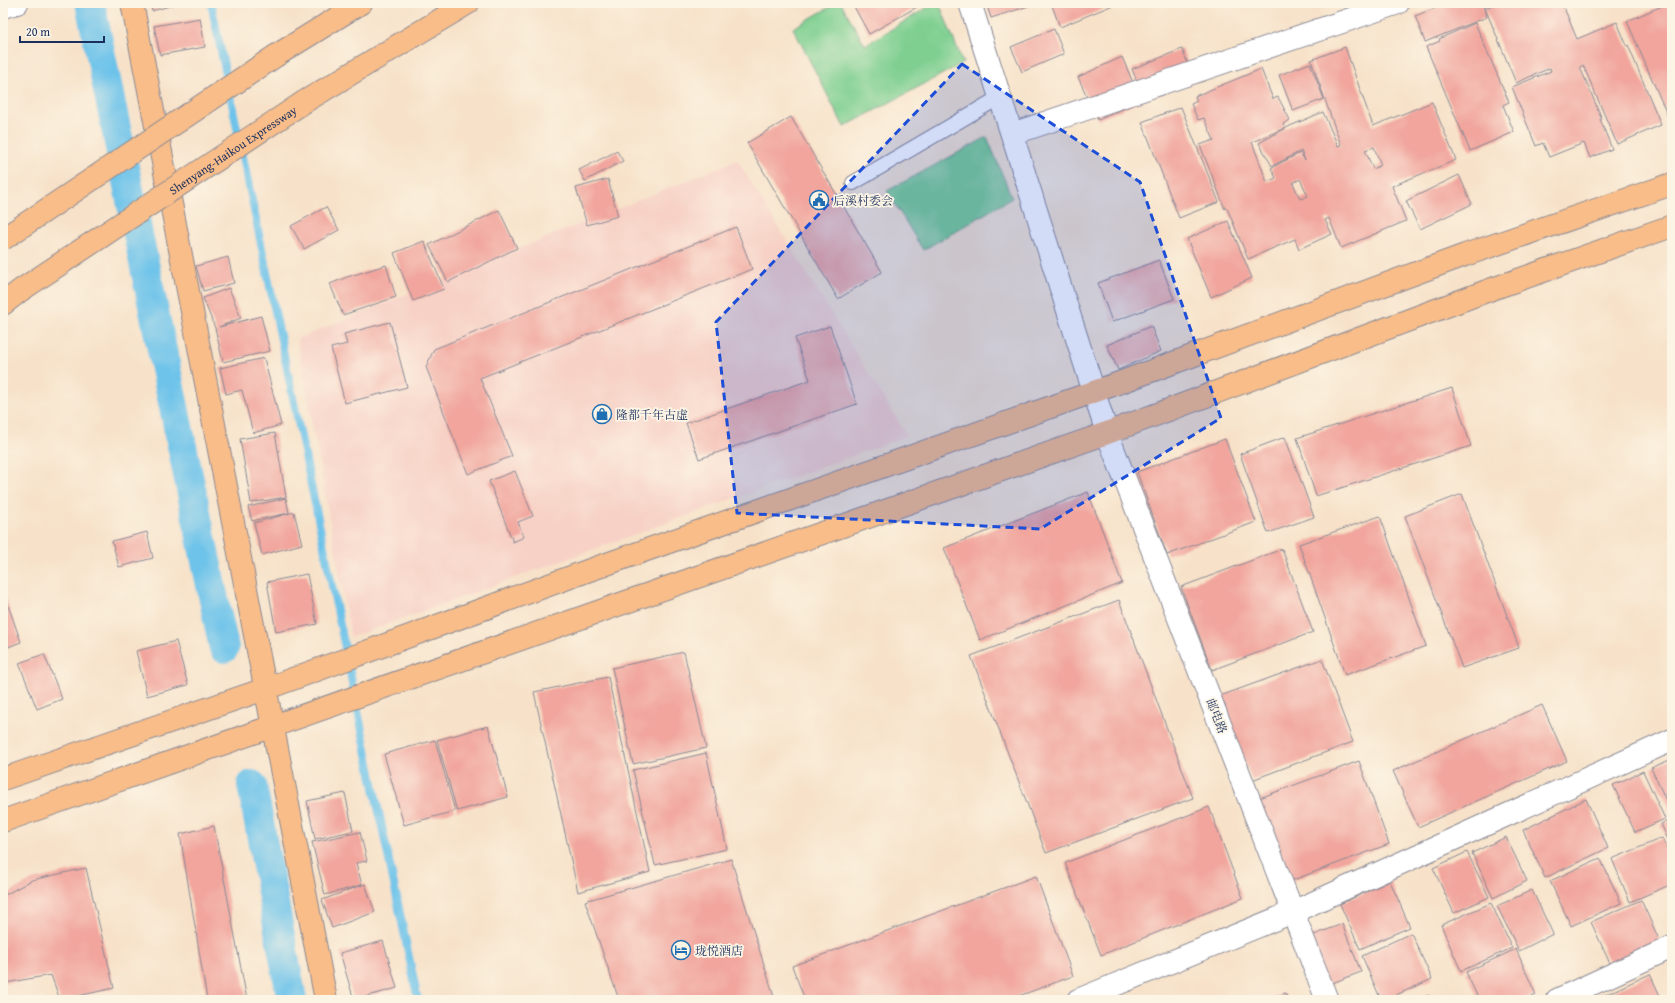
<svg xmlns="http://www.w3.org/2000/svg" width="1675" height="1003" viewBox="0 0 1675 1003" font-family="'Gentium Book Plus','Noto Serif SC',serif">
<rect width="100%" height="100%" fill="#fcf5e5"/>
<filter id="ink" filterUnits="userSpaceOnUse"><feTurbulence type="fractalNoise" baseFrequency=".025" numOctaves="2"/><feDisplacementMap in="SourceGraphic" scale="8" xChannelSelector="R" yChannelSelector="G"/><feConvolveMatrix kernelMatrix="1 2 1 2 8 2 1 2 1" color-interpolation-filters="sRGB"/></filter>
<filter id="wash" filterUnits="userSpaceOnUse"><feTurbulence type="fractalNoise" baseFrequency=".012" numOctaves="4" result="noise"/><feDisplacementMap in="SourceGraphic" scale="16" xChannelSelector="R" yChannelSelector="G"/><feGaussianBlur stdDeviation="0.9" result="paint"/><feColorMatrix in="noise" values="0 0 0 0 0 0 0 0 0 0 0 0 0 0 0 0 0 1.4 0 .05"/><feComposite in="paint" operator="in"/></filter>
<g filter="url(#wash)">
<rect width="100%" height="100%" fill="#f7e2c9"/>
<path fill="#f7d1c6" d="M737 160 907 436 351 637 297 339Z"/>
<path fill="#7ecf90" stroke="#4c7f77" d="M837 3H841L865 45 935 3H939L963 63 844 127 793 28Z
M987 137 1012 198 923 250 887 191Z"/>
<g fill="none" stroke-linecap="round" stroke-linejoin="round">
<path stroke="#6dc3ea" stroke-width="8" d="M211 3 418 1000"/>
<path stroke="#6dc3ea" stroke-width="30" d="M90 3 224 648
M252 785 292 1000"/>
</g>
<g id="blocks">
<path fill="#f1a59d" fill-rule="evenodd" d="M149 3H180L152 11Z
M852 3H924L869 34Z
M986 3H1038L991 18Z
M1051 3H1112L1113 5 1060 27Z
M1448 3H1482L1487 17 1425 42 1415 16Z
M1498 3H1562L1577 39 1617 22 1627 46 1628 45 1661 125 1617 144 1583 65 1580 67 1602 119H1600L1612 149 1590 158 1584 143 1549 157 1543 143 1536 146 1512 87 1551 71 1550 68 1516 83 1485 8Z
M1669 3 1672 5V126L1627 21Z
M200 18 205 47 160 55 154 26Z
M1475 23 1509 102 1503 105 1514 132 1470 151 1426 47 1440 41 1439 39Z
M1054 29 1064 54 1022 72 1011 47Z
M1345 47 1373 126 1432 102 1456 160 1392 186 1406 221 1341 248 1329 218 1325 220 1332 234 1299 249 1295 239 1248 259 1227 208 1225 209 1200 145 1214 140 1204 118 1198 120 1191 104 1197 101 1195 96 1261 69 1273 99 1278 97 1290 120 1283 124 1285 128 1252 142 1267 182 1276 178 1271 168 1300 153 1305 160 1301 151 1272 166 1259 143 1290 126 1323 112 1338 146 1341 145 1311 60ZM1374 147 1381 165 1373 169 1365 150ZM1300 179 1308 196 1300 199 1293 183Z
M1182 49 1194 79 1144 99 1132 69Z
M1122 57 1141 101 1098 120 1078 77Z
M1310 63 1324 99 1293 111 1279 75Z
M1181 107 1219 202 1179 218 1142 122Z
M791 117 882 272 838 299 747 143Z
M617 151 623 161 585 181 579 170Z
M1459 175 1472 204 1420 229 1406 201Z
M608 179 618 216 587 225 576 188Z
M326 207 339 230 304 249 291 226Z
M499 210 517 248 448 282 429 245Z
M1228 221 1252 278 1211 297 1187 239Z
M736 227 752 269 480 378 512 456 468 474 426 367 434 349Z
M424 241 444 289 413 301 394 253Z
M228 257 234 283 203 291 196 266Z
M1159 260 1174 299 1112 322 1098 283Z
M386 265 396 297 343 315 330 284 347 277Z
M229 288 241 318 219 327 261 316 270 351 223 362 215 328 203 298Z
M390 322 407 387 345 403 331 348 347 344 344 334Z
M830 326 857 404 699 459 686 423 810 380 795 338Z
M1151 326 1161 351 1118 370 1107 345Z
M264 358 281 425 253 433 242 390 226 394 220 368Z
M1452 388 1471 446 1316 496 1297 438Z
M275 433 286 497 251 503 240 439Z
M1285 437 1314 517 1268 533 1240 454Z
M1225 439 1256 522 1167 555 1137 472Z
M515 471 533 516 518 522 524 537 513 542 489 481Z
M1088 492 1122 583 980 640 944 548Z
M1462 494 1519 648 1462 668 1405 516Z
M286 498 289 513 252 521 248 507Z
M294 512 302 544 262 555 254 523Z
M1380 516 1426 646 1345 675 1299 544Z
M147 532 153 558 119 567 112 541Z
M1282 549 1313 632 1212 670 1181 587Z
M307 574 317 624 276 632 267 582Z
M3 591 21 642 3 649Z
M1119 600 1193 798 1046 853 971 656Z
M176 641 188 685 147 696 136 651Z
M684 652 706 748 633 764 612 668Z
M44 654 62 699 37 709 19 663Z
M1322 659 1353 742 1252 780 1220 696Z
M608 677 650 872 578 892 534 692Z
M1542 705 1567 761 1418 827 1393 771Z
M488 726 508 797 457 811 437 740Z
M435 740 455 811 404 825 384 754Z
M706 753 727 849 655 865 633 770Z
M1672 759V813L1651 768Z
M1359 761 1389 844 1288 882 1257 799Z
M1643 771 1665 819 1635 832 1613 785Z
M345 793 353 831 315 839 307 801Z
M1586 799 1608 848 1545 878 1523 830Z
M1209 807 1243 898 1101 955 1065 863Z
M1672 819V848L1661 824Z
M214 826 247 1000H207L180 834Z
M360 832 367 861 356 863 362 885 325 895 312 842Z
M1506 837 1527 881 1493 898 1472 853Z
M1662 838 1672 861V884L1630 902 1612 859Z
M1467 852 1489 897 1454 913 1433 868Z
M1600 858 1621 903 1571 926 1550 881Z
M731 859 775 1000H619L585 901Z
M86 868 114 988 60 1000 51 975 5 983 3 973V896L32 880Z
M1036 876 1073 976 1008 1000H805L792 966Z
M1390 881 1410 927 1360 949 1340 904Z
M365 884 375 912 332 928 322 900Z
M1532 890 1553 934 1519 951 1497 906Z
M1641 900 1662 946 1612 968 1591 922Z
M1491 903 1512 948 1461 971 1441 925Z
M1342 924 1361 972 1327 985 1309 937Z
M1411 933 1432 979 1385 1000H1381L1362 956Z
M383 941 397 988 354 1000 340 953Z
M1516 949 1536 995 1524 1000H1479L1466 972Z
M1650 974 1662 1000H1601L1600 997Z
M1285 993 1288 1000H1269Z
M1429 995 1431 1000H1418Z
M397 996 398 1000H380V999Z"/>
</g>
</g>
<g filter="url(#ink)">
<use href="#blocks" fill-opacity="0" stroke="#898894" stroke-width="1"/>
<g fill="none" stroke-linecap="round" stroke-linejoin="round">
<defs>
<path id="service" d="M853 183 1000 97"/>
<path id="minor" d="M970 3 1107 433 1327 1000
M3 7 17 3
M1012 134 1398 3
M1078 1000 1293 912 1672 740
M1557 1000 1672 947"/>
<path id="primary" d="M132 3 326 1000
M3 779 265 689 587 571 1116 384 1465 255 1672 184
M3 821 1107 433 1492 289 1672 226"/>
<path id="motorway" d="M277 55 361 3
M304 102 468 3
M3 304 21 290"/>
</defs>
<use href="#service" stroke="#898894" stroke-width="16"/>
<use href="#minor" stroke="#898894" stroke-width="24"/>
<use href="#primary" stroke="#898894" stroke-width="24"/>
<use href="#motorway" stroke="#898894" stroke-width="24"/>
<use href="#service" stroke="#fff" stroke-width="14"/>
<use href="#minor" stroke="#fff" stroke-width="22"/>
<use href="#primary" stroke="#f8bd89" stroke-width="22"/>
<use href="#motorway" stroke="#f8bd89" stroke-width="22"/>
<defs>
<g id="motorway-bridge">
<path d="M3 239 277 55"/>
<path id="s1" d="M21 290 304 102"/>
</g>
</defs>
<use href="#motorway-bridge" stroke="#898894" stroke-width="24" stroke-linecap="butt"/>
<use href="#motorway-bridge" stroke="#f8bd89" stroke-width="22"/>
</g>
</g>
<path fill="#1d4ed8" fill-opacity="0.2" stroke="#1d4ed8" stroke-width="3" stroke-dasharray="8 5" stroke-linejoin="round" d="M962 64 1140 182 1221 418 1040 529 737 513 716 322Z"/>
<defs>
<symbol id="civic-ring" viewBox="-11 -11 22 22"><circle r="9.5" fill="#fcf5e5" stroke="#1f6fb2" stroke-width="1.5"/><path d="M-.6-6.5H3V-4.5H.6V-3L4-1V1h2V6H-6V1h2V-1L-.6-3ZM-1.2 2.5V6h2.4V2.5Z" fill="#1f6fb2"/></symbol>
<symbol id="shop-ring" viewBox="-11 -11 22 22"><circle r="9.5" fill="#fcf5e5" stroke="#1f6fb2" stroke-width="1.5"/><path d="M-5-2.5h2.3a2.7 3.5 0 0 1 5.4 0H5L5.5 6h-11ZM-1.5-2.5h3a1.5 2.3 0 0 0-3 0Z" fill="#1f6fb2"/></symbol>
<symbol id="hotel-ring" viewBox="-11 -11 22 22"><circle r="9.5" fill="#fcf5e5" stroke="#1f6fb2" stroke-width="1.5"/><path d="M-6-4.5h1.5V1H6V5H4.5V3h-9V5H-6ZM-4 0a1.8 1.8 0 1 1 3.6 0ZM.5 0V-2.5h3Q6-2.5 6 0Z" fill="#1f6fb2"/></symbol>
</defs>
<g fill-rule="evenodd">
<use href="#civic-ring" x="808" y="189" width="22" height="22"/>
<use href="#shop-ring" x="591" y="403" width="22" height="22"/>
<use href="#hotel-ring" x="670" y="939" width="22" height="22"/>
</g>
<g text-anchor="middle" dominant-baseline="central" stroke-width="3.5" stroke-linejoin="round" paint-order="stroke">
<g font-size="12" fill="#1b2f5e" stroke="#fcf5e5">
<text stroke="none"><textPath href="#s1" startOffset="254">Shenyang-Haikou Expressway</textPath></text>
<text transform="translate(1217 716) rotate(69)">邮电路</text>
</g>
<g font-size="12" fill="#1b2f5e" stroke="#fcf5e5" text-anchor="start">
<text x="833" y="200">后溪村委会</text>
<text x="616" y="414">隆都千年古虚</text>
<text x="695" y="950">珑悦酒店</text>
</g>
</g>
<rect width="1675" height="1003" fill="none" stroke="#fcf5e5" stroke-width="16"/>
<path d="M20 36v6h84v-6" fill="none" stroke="#1b2f5e" stroke-width="2"/>
<text x="26" y="36" font-size="12" fill="#1b2f5e" stroke="#fcf5e5" stroke-width="3" paint-order="stroke">20 m</text>
</svg>
